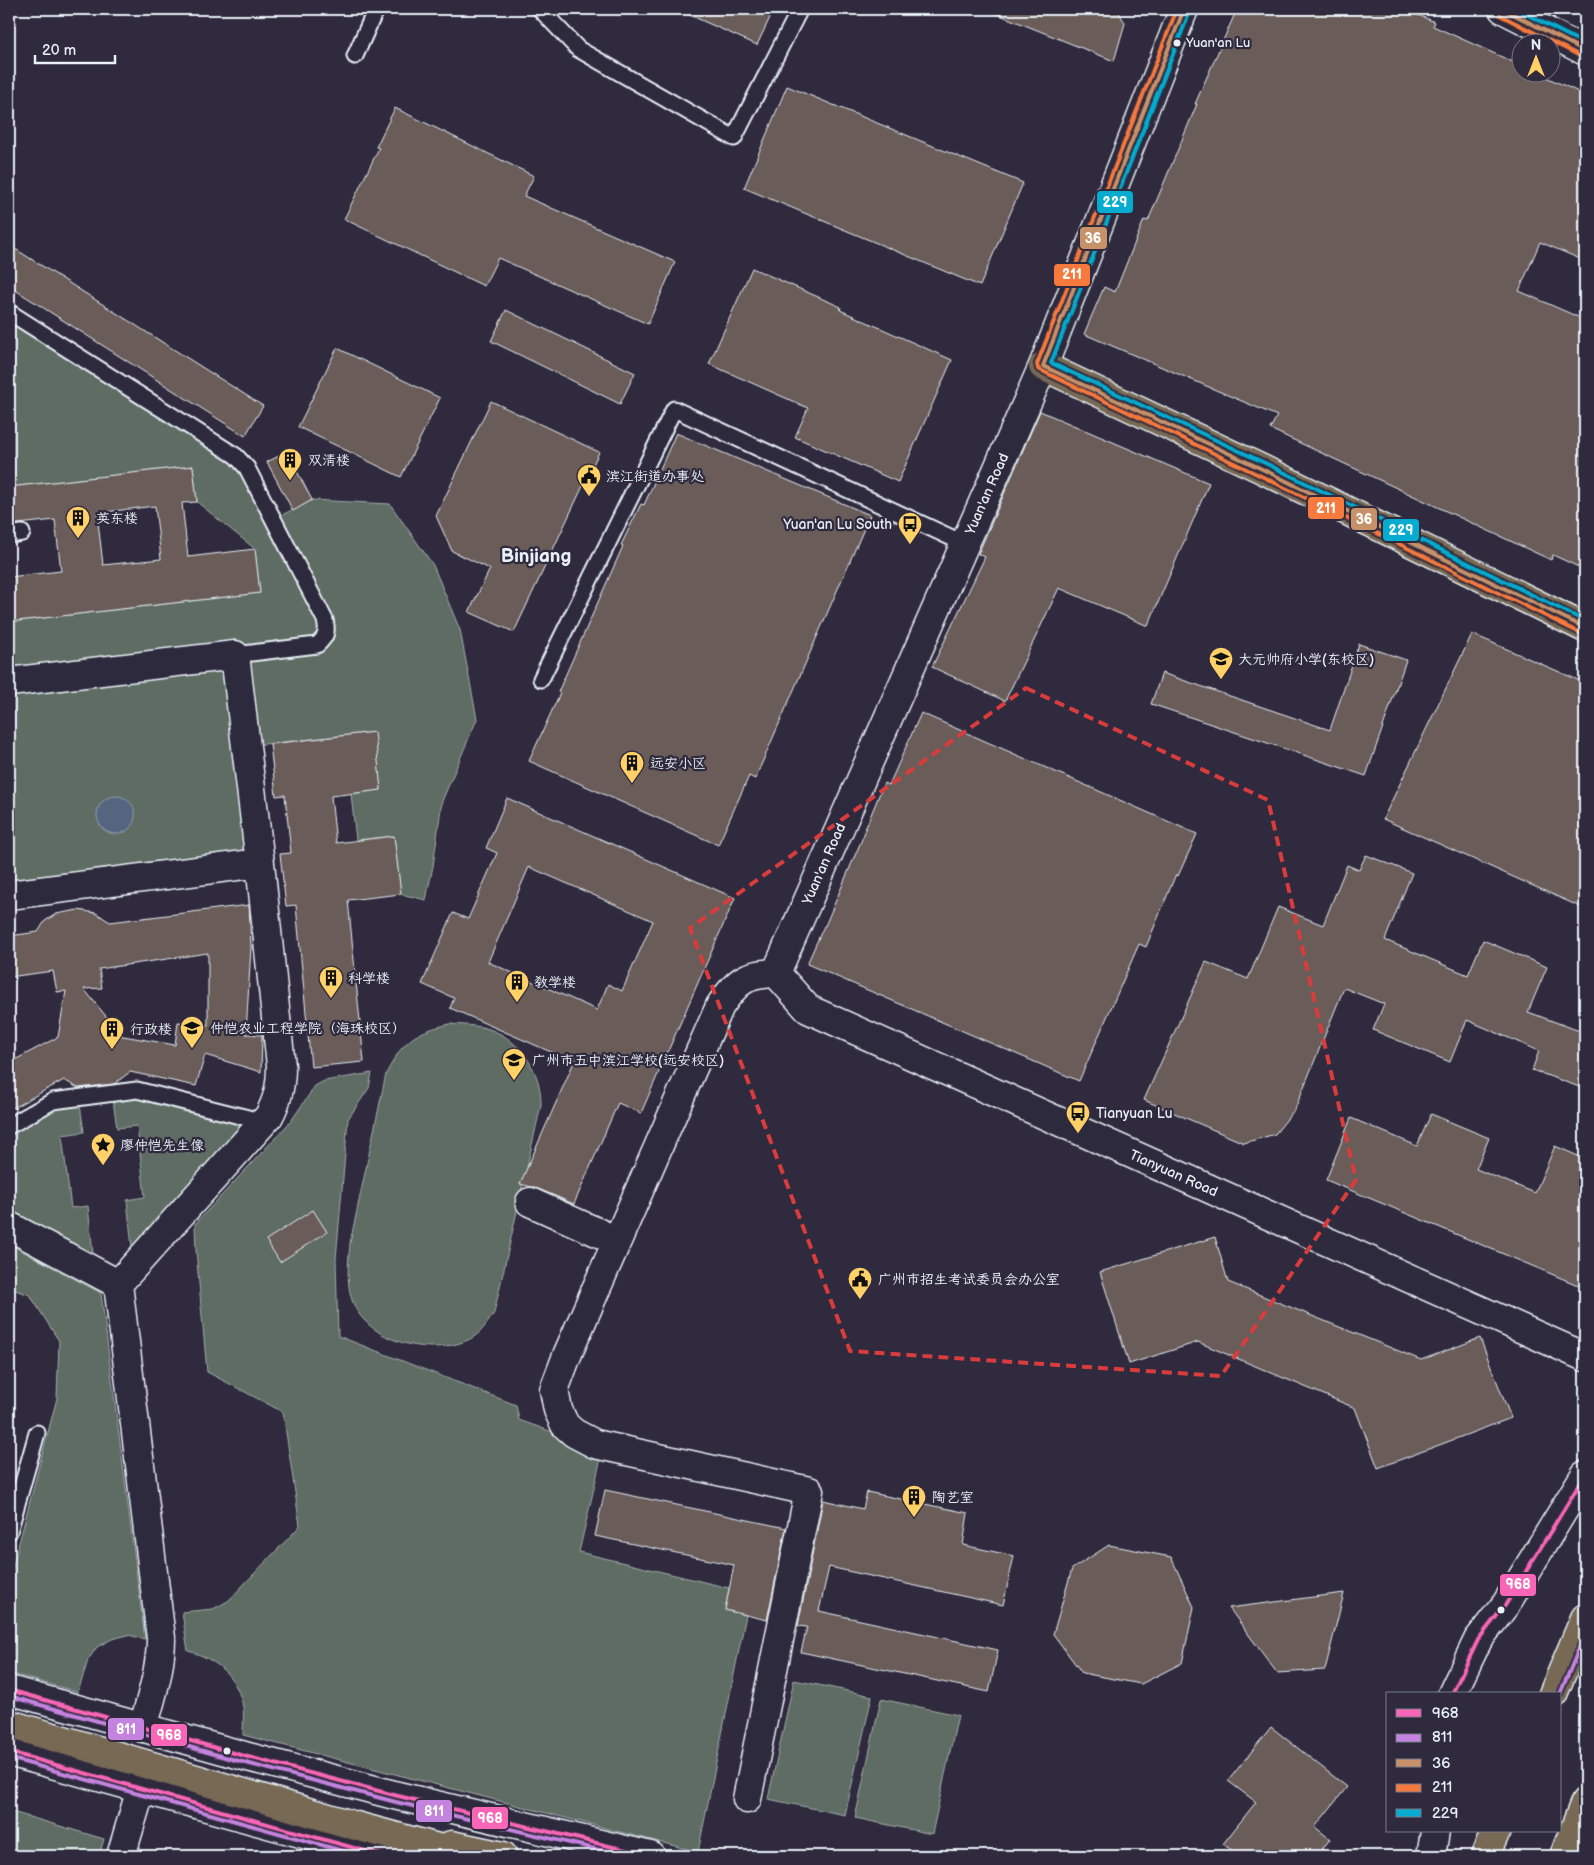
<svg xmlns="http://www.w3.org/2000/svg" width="1594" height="1865" viewBox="0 0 1594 1865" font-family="'Balsamiq Sans','LXGW WenKai TC',sans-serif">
<rect width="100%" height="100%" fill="#2f2a3d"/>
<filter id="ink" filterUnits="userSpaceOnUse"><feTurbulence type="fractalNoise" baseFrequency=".02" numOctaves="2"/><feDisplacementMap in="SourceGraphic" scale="10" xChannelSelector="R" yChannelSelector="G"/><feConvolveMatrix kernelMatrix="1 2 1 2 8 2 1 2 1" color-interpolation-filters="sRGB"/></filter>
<g filter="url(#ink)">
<path fill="#5e6c63" stroke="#a3aeae" d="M9 312 236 456 274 519 312 500 390 504 433 565 460 630 477 719 442 801 433 866 426 900 401 894 394 836 356 840 351 794 381 790 374 732 246 746 260 863 9 895V622L260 593 255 549 197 502 193 466 9 487Z
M450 1024C463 1025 476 1025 489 1029 521 1040 542 1072 541 1105L494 1313C487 1324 480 1335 468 1340 432 1356 378 1344 357 1311 345 1291 348 1265 350 1243L386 1074C403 1041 413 1032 450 1024Z
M372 1073 369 1088 348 1119 336 1259 338 1336 516 1405 519 1420 572 1439 601 1458 579 1552 729 1588 725 1610 746 1615 698 1852 243 1735C243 1726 244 1716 243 1707 238 1678 216 1658 188 1651L182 1612 213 1609 228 1601 300 1526 283 1412 207 1372 196 1250 195 1224 291 1121 315 1086 324 1081Z
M137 1090 264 1122 134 1266 127 1200 145 1197 137 1126 117 1128 112 1094Z
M79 1098 84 1132 62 1135 71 1208 88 1206 95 1272 9 1226V1126Z
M9 1244 101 1293 145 1639 128 1635 112 1639 97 1647 88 1660 78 1692 9 1673V1581L57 1398 59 1341 30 1295 9 1288Z
M794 1680 872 1696 845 1815 768 1799Z
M881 1699 958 1715 932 1834 855 1818Z
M9 1811 104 1839 99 1856H9Z"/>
<path fill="#54657f" stroke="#8f9daf" d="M97 815a19 19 0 1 1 38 0a19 19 0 1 1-38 0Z"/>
<path fill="#6b5c59" stroke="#e8f1f8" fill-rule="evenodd" d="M676 9H774L757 45Z
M985 9H1117L1125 23 1114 61Z
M1237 9H1404L1435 22 1433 26 1522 66V72H1535L1585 95V261L1540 242 1519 291 1585 320V570L1553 555 1551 560 1270 429 1277 416 1084 334 1104 287 1115 292 1144 220 1148 221 1197 104H1195Z
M787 86 1023 183 980 286 744 188Z
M395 108 534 176 524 196 675 262 648 324 498 258 484 286 344 219 379 148 376 147Z
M9 245 263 406 245 436 9 286Z
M752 268 841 307 840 310 952 360 898 482 795 437 808 408 709 364Z
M506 310 635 373 620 404 491 341Z
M337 348 440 398 401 477 298 427Z
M491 401 599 452 514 632 469 612 490 569 452 551 436 516Z
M1040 411 1209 483 1148 626 1059 588 1005 701 932 667 985 557 978 554Z
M676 433 870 515 755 779 749 776 718 845 529 761 560 693 558 692 623 546 621 545 641 504 644 505Z
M287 452 312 500 293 511 267 462Z
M193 466 197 502 182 503 188 557 255 549 260 593 9 622V577L61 571 55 520 9 525V487ZM155 506 161 559 103 565 97 513Z
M1472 634 1585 683V909L1383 819Z
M1359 644 1406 660 1366 776 1151 704 1162 673 1330 730Z
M921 713 1197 834 1178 876 1176 874 1146 947 1139 944 1079 1081 807 964 824 926H825L865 832H864L884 783 889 785Z
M375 732 381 790 331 796 336 843 394 836 401 894 348 900 364 1062 311 1067 296 905 286 906 280 854 291 853 285 795 276 796 270 744Z
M507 798 735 898 641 1113 618 1103 574 1204 536 1188 520 1184 574 1062 450 1008 454 998 422 984 453 913 468 919 497 853 486 848ZM529 867 653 921 622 991 608 984 597 1010 488 962Z
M1366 855 1412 873 1385 940 1468 975 1483 940 1547 967 1528 1012 1585 1033V1089L1532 1070 1539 1051 1467 1020 1450 1062 1373 1030 1384 1004 1344 988 1295 1109 1275 1134 1244 1143 1144 1100 1206 962 1248 979 1278 907 1323 925 1347 865 1359 870Z
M249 905 251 947 246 1034 262 1035 261 1072 205 1055 196 1086 130 1072 114 1084 78 1088 64 1080 9 1110V1063L58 1037 66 991 57 992 53 971 9 977V936L38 932 45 921 56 914 78 910 96 913 110 922ZM208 953V1025L178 1022 175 1045 112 1034 109 1020 84 989 102 988 99 969Z
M1431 1114 1489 1138 1476 1169 1535 1193 1555 1146 1585 1159V1288L1326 1180 1351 1118 1417 1146Z
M313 1210 327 1232 280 1262 266 1240Z
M1215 1237 1228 1282 1421 1360 1480 1338 1511 1418 1378 1468 1355 1408 1198 1342 1129 1364 1100 1272Z
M605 1490 786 1528 767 1620 725 1610 734 1565 595 1536Z
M867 1492 968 1513 963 1545 1014 1556 1003 1605 829 1567 819 1611 998 1650 989 1692 801 1652 807 1627 798 1626 823 1500 863 1509Z
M1109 1545 1171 1557 1194 1607 1182 1663 1141 1684 1082 1673 1053 1634 1072 1569Z
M1344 1593 1325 1670 1277 1673 1229 1608Z
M1271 1727 1347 1787 1315 1827 1330 1839 1317 1856H1240L1223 1844 1256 1802 1228 1781Z"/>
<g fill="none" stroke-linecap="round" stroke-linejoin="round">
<defs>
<path id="service" d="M540 9 578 49 734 138 800 9
M355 56 376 9
M9 312 236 456 247 468 325 620C328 632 326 637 317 645L235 655
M9 535 22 533
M541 679 674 409 965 544
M9 1126 53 1101 137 1090 264 1122
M9 1532 37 1433"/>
<path id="minor" d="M9 682 235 655 260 863 281 1066C281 1085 278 1099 269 1116L118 1284
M9 895 260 863
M530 1202 617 1241
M9 1226 118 1284 161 1638C161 1669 151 1698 143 1728
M747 1799 809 1491 595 1444 574 1433 565 1425 558 1410 554 1390 568 1353 720 1006C737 981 745 974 776 973
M121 1856 141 1789"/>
<g id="tertiary">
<path id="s1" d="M1184 9 1043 366 776 973 808 1009 1585 1357"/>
</g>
<path id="secondary" d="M1503 9 1585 51
M1566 9 1585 18
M9 1690 248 1757 398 1796 651 1856
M1452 1694 1478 1640 1506 1604 1585 1475
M9 1752 383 1856
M1431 1856 1435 1831"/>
<path id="trunk" d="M1043 366 1262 469 1585 628
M1553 1694 1585 1618
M9 1724 356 1826 468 1856
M451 1845 503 1856
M1485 1856 1496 1831
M1564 1856 1585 1802"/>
</defs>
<use href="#service" stroke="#e8f1f8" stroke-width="19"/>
<use href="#minor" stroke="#e8f1f8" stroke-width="31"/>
<use href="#tertiary" stroke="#e8f1f8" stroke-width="31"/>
<use href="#secondary" stroke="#e8f1f8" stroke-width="31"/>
<use href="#trunk" stroke="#e8f1f8" stroke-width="31"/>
<use href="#service" stroke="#2f2a3d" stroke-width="15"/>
<use href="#minor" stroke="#2f2a3d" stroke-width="28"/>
<use href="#tertiary" stroke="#2f2a3d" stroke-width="28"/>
<use href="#secondary" stroke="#2f2a3d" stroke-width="28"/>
<use href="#trunk" stroke="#786954" stroke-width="28"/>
<defs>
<path id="bus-1" d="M9 1690 248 1757 398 1796 651 1856
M1452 1694 1478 1640 1506 1604 1585 1475
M9 1752 383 1856"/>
<path id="bus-2" d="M1560 1694 1585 1634
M9 1696 246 1763 396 1802 625 1856
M9 1758 361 1856"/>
<path id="bus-3" d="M1184 9 1043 366 1262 469 1585 628
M1503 9 1585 51"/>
<path id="bus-4" d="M1177 9 1037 364 1038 369 1259 475 1582 634
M1500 15 1582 57"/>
<path id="bus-5" d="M1516 9 1585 44
M1190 11 1051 363 1265 463 1585 621"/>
</defs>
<use href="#bus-1" stroke="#2f2a3d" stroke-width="8"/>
<use href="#bus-2" stroke="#2f2a3d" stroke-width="8"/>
<use href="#bus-3" stroke="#2f2a3d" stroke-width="8"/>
<use href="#bus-4" stroke="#2f2a3d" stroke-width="8"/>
<use href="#bus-5" stroke="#2f2a3d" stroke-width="8"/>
<use href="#bus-1" stroke="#fa66b7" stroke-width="4"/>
<use href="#bus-2" stroke="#c483df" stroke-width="4"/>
<use href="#bus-3" stroke="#c7916a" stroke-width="4"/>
<use href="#bus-4" stroke="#f6793e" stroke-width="4"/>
<use href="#bus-5" stroke="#06acd0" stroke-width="4"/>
</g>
</g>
<path fill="none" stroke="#d83c3d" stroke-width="4" stroke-dasharray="10 6" stroke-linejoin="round" d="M1026 688 1268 800 1356 1180 1221 1376 850 1351 690 928Z"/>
<defs>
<symbol id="building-pin" viewBox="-11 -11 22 30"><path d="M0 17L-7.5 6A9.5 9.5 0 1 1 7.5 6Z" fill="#ffd166" stroke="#2f2a3d"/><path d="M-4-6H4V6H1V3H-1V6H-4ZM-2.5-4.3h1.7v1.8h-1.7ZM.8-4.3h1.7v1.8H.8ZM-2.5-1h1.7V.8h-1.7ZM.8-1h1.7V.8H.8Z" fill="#111"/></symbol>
<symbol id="civic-pin" viewBox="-11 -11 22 30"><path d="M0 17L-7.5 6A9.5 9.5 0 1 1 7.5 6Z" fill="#ffd166" stroke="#2f2a3d"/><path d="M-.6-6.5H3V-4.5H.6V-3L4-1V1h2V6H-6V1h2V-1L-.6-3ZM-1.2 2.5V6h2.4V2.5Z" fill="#111"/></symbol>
<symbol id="bus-pin" viewBox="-11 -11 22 30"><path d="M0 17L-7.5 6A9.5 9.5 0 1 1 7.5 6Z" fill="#ffd166" stroke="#2f2a3d"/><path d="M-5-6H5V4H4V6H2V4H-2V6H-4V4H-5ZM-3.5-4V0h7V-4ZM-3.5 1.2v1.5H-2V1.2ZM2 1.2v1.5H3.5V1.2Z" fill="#111"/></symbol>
<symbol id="university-pin" viewBox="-11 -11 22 30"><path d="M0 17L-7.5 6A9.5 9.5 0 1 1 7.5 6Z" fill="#ffd166" stroke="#2f2a3d"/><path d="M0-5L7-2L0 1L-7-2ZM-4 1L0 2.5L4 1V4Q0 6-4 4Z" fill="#111"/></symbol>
<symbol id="school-pin" viewBox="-11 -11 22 30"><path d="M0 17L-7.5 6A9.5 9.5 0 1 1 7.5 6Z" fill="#ffd166" stroke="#2f2a3d"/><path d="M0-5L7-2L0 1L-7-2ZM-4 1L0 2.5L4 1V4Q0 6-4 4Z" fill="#111"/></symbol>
<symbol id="sight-pin" viewBox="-11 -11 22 30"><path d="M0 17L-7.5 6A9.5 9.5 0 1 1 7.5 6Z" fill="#ffd166" stroke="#2f2a3d"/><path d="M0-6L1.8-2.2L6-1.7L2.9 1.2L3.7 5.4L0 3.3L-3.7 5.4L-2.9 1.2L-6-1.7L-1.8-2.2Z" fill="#111"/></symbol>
</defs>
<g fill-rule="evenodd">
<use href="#building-pin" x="276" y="446" width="28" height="38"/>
<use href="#civic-pin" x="575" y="462" width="28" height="38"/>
<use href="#building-pin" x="64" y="504" width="28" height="38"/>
<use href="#bus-pin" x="896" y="510" width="28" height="38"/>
<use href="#university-pin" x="1207" y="645" width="28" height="38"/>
<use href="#building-pin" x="618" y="749" width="28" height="38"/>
<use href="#building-pin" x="317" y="964" width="28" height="38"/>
<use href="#building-pin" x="503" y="968" width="28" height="38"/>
<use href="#university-pin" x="178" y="1014" width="28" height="38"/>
<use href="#building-pin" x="98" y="1015" width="28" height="38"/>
<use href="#school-pin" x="500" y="1046" width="28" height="38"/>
<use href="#bus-pin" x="1064" y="1099" width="28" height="38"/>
<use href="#sight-pin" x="89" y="1131" width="28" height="38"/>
<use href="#civic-pin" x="846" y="1265" width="28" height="38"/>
<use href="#building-pin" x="900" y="1483" width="28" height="38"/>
</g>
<g fill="#e8f1f8" stroke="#2f2a3d" stroke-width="2">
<circle cx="1177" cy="43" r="4.5"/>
<circle cx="1501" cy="1610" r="4.5"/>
<circle cx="227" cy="1751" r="4.5"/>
</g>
<g text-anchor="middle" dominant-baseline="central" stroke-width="4.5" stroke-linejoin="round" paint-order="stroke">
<g font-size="13" fill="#e8f1f8" stroke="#2f2a3d" text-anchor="start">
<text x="1186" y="43">Yuan'an Lu</text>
</g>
<g font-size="14" fill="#e8f1f8" stroke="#2f2a3d" text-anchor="start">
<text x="308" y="460">双清楼</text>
<text x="606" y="476">滨江街道办事处</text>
<text x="96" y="518">英东楼</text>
<text x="892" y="524" text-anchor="end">Yuan'an Lu South</text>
<text x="1238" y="659">大元帅府小学(东校区)</text>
<text x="650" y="763">远安小区</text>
<text x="348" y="978">科学楼</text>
<text x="534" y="982">教学楼</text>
<text x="210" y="1028">仲恺农业工程学院（海珠校区）</text>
<text x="130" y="1029">行政楼</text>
<text x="532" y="1060">广州市五中滨江学校(远安校区)</text>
<text x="1096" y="1113">Tianyuan Lu</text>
<text x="120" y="1145">廖仲恺先生像</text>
<text x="878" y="1279">广州市招生考试委员会办公室</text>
<text x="932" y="1497">陶艺室</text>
</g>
<g font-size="14" fill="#e8f1f8" stroke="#2f2a3d">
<text transform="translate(987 494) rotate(-66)">Yuan'an Road</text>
<text transform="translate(824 864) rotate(-66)">Yuan'an Road</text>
<text stroke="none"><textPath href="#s1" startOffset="1496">Tianyuan Road</textPath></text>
</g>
<g font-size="19" font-weight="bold" fill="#e8f1f8" stroke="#2f2a3d">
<text x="536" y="556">Binjiang</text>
</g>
</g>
<g stroke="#2f2a3d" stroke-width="2">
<rect x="1096" y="190" width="38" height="24" rx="5" fill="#06acd0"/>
<rect x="1079" y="226" width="29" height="24" rx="5" fill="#c7916a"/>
<rect x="1053" y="263" width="38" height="24" rx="5" fill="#f6793e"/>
<rect x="1307" y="496" width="38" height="24" rx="5" fill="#f6793e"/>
<rect x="1350" y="507" width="28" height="24" rx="5" fill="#c7916a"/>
<rect x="1382" y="518" width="38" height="24" rx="5" fill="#06acd0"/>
<rect x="1499" y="1573" width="38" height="24" rx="5" fill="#fa66b7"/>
<rect x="107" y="1717" width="38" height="24" rx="5" fill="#c483df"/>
<rect x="150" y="1723" width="38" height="24" rx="5" fill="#fa66b7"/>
<rect x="415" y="1799" width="38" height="24" rx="5" fill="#c483df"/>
<rect x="471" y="1806" width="38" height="24" rx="5" fill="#fa66b7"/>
</g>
<g font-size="14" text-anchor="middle" font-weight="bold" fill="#fff">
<text x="1115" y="207">229</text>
<text x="1093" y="243">36</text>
<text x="1072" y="279">211</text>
<text x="1326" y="513">211</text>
<text x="1364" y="524">36</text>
<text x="1401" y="535">229</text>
<text x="1518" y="1589">968</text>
<text x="126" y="1734">811</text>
<text x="169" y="1740">968</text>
<text x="434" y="1816">811</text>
<text x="490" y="1823">968</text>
</g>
<rect width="1594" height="1865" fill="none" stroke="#2f2a3d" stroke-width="30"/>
<rect x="15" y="15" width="1564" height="1835" fill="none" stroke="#e8f1f8" stroke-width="2" filter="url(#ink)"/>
<rect x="1386" y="1692" width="175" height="140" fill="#2f2a3d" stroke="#797a88"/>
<rect x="1396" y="1709" width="25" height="8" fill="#fa66b7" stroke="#797a88"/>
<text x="1432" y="1718" font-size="15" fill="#e8f1f8">968</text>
<rect x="1396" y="1734" width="25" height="8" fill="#c483df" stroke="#797a88"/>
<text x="1432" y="1742" font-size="15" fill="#e8f1f8">811</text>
<rect x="1396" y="1759" width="25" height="8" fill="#c7916a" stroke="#797a88"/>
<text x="1432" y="1768" font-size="15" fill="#e8f1f8">36</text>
<rect x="1396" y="1784" width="25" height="8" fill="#f6793e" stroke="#797a88"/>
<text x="1432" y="1792" font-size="15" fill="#e8f1f8">211</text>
<rect x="1396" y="1809" width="25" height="8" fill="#06acd0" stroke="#797a88"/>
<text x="1432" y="1818" font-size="15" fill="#e8f1f8">229</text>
<g transform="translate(1536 58)"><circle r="24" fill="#2f2a3d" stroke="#797a88"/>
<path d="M0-4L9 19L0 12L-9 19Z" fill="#ffd166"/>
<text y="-8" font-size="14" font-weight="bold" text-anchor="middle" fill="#e8f1f8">N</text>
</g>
<path d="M35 55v8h80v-8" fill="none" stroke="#e8f1f8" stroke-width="2.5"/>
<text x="42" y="55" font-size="15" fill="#e8f1f8" stroke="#2f2a3d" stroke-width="4" paint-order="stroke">20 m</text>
</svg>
